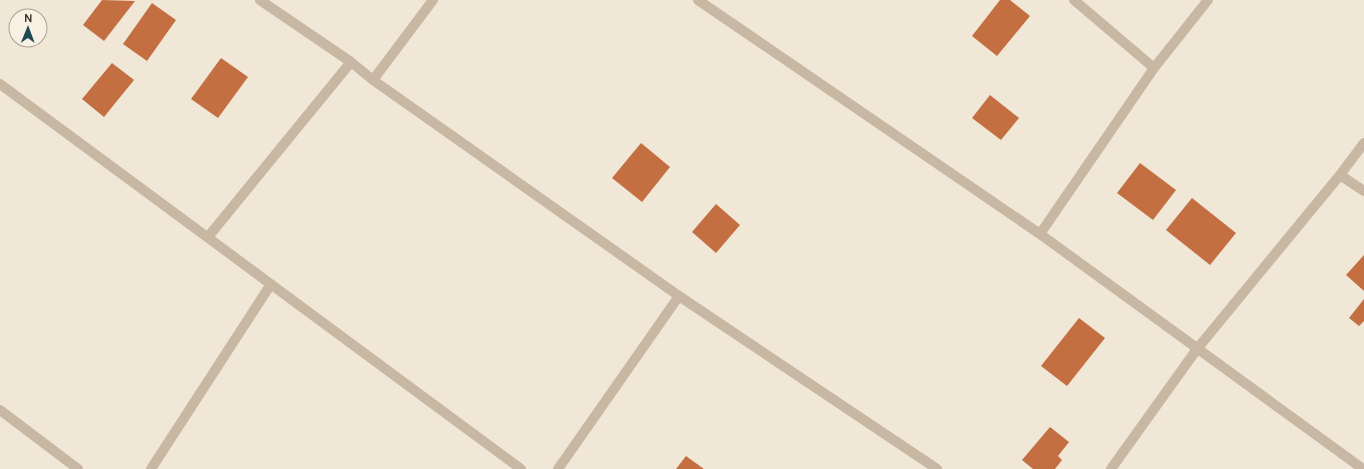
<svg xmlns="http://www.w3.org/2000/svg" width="1364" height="469" viewBox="0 0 1364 469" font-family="Manrope,sans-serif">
<rect width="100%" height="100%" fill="#f0e7d7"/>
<path fill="#c36f42" d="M102 0 135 1 104 41 83 25Z
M1000 0H1010L1030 16 997 56 972 36Z
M152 3 176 20 147 61 123 44Z
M221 58 248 77 218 118 191 99Z
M112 63 134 80 104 117 82 99Z
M990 95 1019 118 1001 140 972 118Z
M641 143 670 167 642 202 612 178Z
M1140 163 1176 190 1153 220 1117 193Z
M1192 198 1236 233 1210 265 1166 230Z
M716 204 740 225 716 253 692 232Z
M1364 255V291L1346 275Z
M1364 299V321L1359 326 1349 318Z
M1079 318 1105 338 1067 386 1041 366Z
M1050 427 1069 442 1058 456 1062 460 1055 469H1033L1022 460Z
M686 456 704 469H676Z"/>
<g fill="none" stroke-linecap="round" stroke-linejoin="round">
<path stroke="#c7b7a3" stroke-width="10" d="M260 0 351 62 373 80 679 296 937 469
M698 0 1040 234 1363 469
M1074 0 1154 68
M373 80 433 0
M0 84 521 469
M1340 175 1364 191
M1040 234 1154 68 1208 0
M208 237 351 62
M0 410 78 469
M151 469 271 284
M558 469 679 296
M1111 469 1197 349 1340 175 1364 143"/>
</g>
<g transform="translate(28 28) rotate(1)"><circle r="19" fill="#f8f0e2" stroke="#a9a196"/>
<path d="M0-3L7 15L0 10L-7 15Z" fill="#1c4952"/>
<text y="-6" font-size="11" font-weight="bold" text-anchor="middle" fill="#322b25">N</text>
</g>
</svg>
